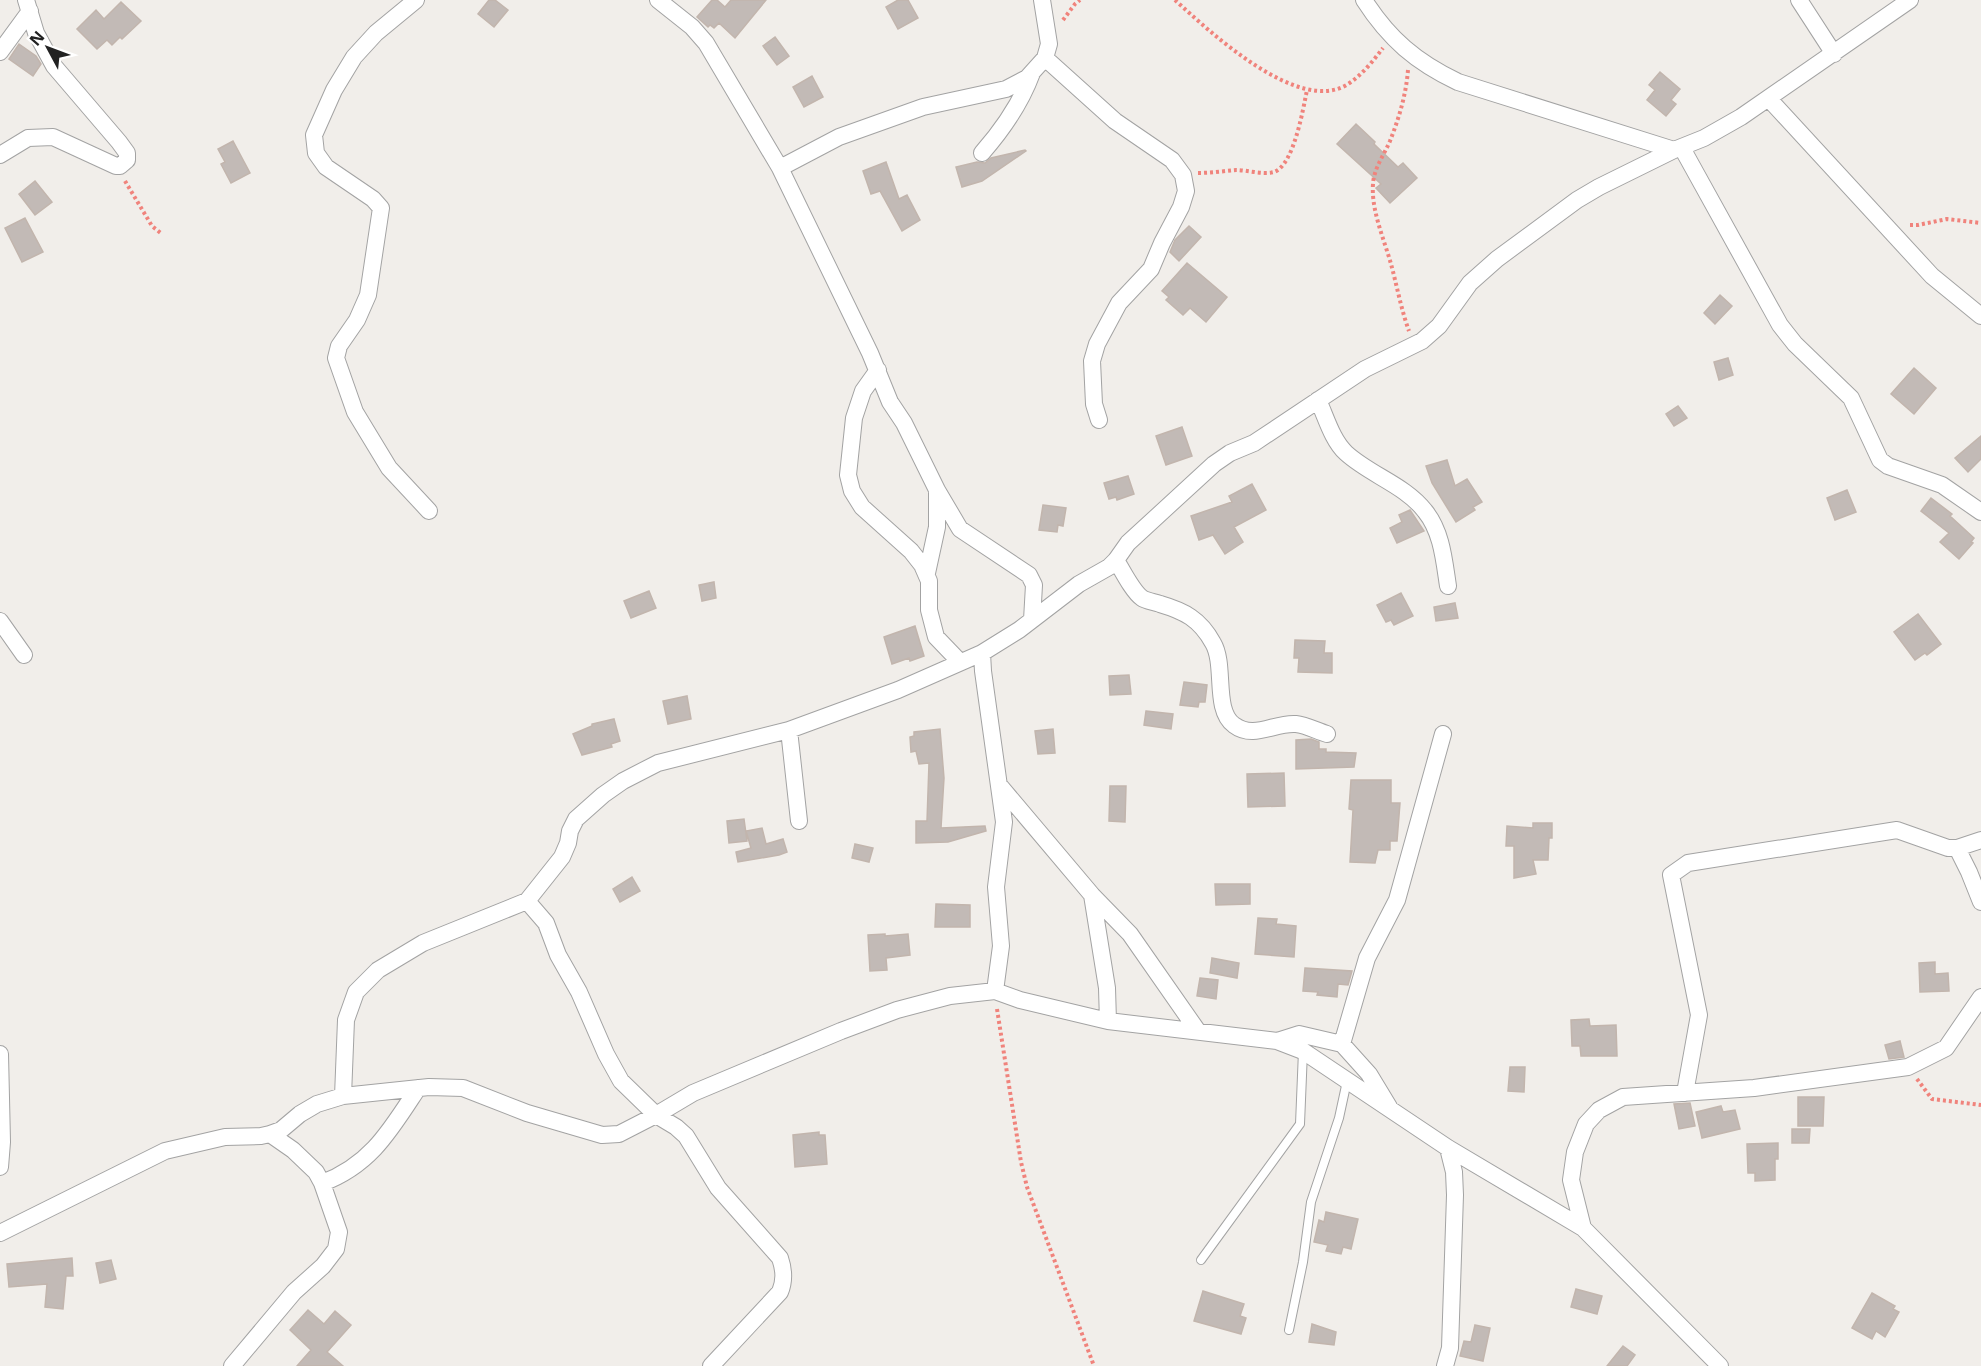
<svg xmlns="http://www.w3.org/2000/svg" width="1981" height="1366" viewBox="0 0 1981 1366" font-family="'Open Sans',sans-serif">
<rect width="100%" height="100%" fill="#f1eeea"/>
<path fill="#c2bab6" stroke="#c2b5ad" stroke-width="1.5" d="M489 0H495L508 10 494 27 478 14Z
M712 0H717L725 7 731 0H766L735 38 719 23 714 28 710 25 708 27 697 17Z
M898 0H908L918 18 898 29 886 7Z
M121 2 141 21 122 39 120 37 112 45 107 40 97 49 77 29 96 10 104 19Z
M775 37 789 56 777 65 763 46Z
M19 44 36 56 41 64 33 76 9 59Z
M1660 72 1680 89 1671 100 1676 104 1666 116 1647 100 1655 90 1649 85Z
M812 76 823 97 804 107 793 87Z
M1356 124 1375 142 1374 144 1398 167 1403 163 1417 178 1390 203 1376 188 1381 184 1337 144Z
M233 141 250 173 231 183 221 164 225 162 218 149Z
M1025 150 1026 151 982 181 962 187 956 167 977 162 985 163 991 158Z
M886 162 899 199 907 195 920 220 902 231 880 191 871 194 863 171Z
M35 181 52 202 35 215 19 194Z
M25 218 43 252 22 262 5 228Z
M1189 226 1201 237 1179 261 1170 252 1175 240Z
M1187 263 1227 297 1206 322 1190 308 1183 315 1166 300 1169 297 1162 291Z
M1720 295 1732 306 1715 324 1704 313Z
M1728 358 1733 375 1719 380 1714 362Z
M1914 368 1936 388 1914 414 1891 394Z
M1678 406 1687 418 1674 426 1666 414Z
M1182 427 1192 456 1166 465 1156 436Z
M1981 436V459L1968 472 1955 458Z
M1447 460 1455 486 1467 479 1482 502 1473 507 1475 510 1456 522 1432 483 1426 466Z
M1128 476 1134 494 1117 500 1116 497 1109 499 1104 483Z
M1252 484 1266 510 1234 527 1243 542 1225 554 1213 535 1199 540 1191 516 1232 502 1229 496Z
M1847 490 1856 512 1835 520 1827 498Z
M1931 498 1952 514 1950 516 1974 538 1971 542 1973 543 1959 559 1940 542 1949 533 1921 511Z
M1043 505 1066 508 1063 526 1058 525 1057 532 1039 530Z
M1410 510 1424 531 1397 543 1390 528 1402 522 1399 515Z
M714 582 716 598 702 601 699 585Z
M649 591 656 608 631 618 624 601Z
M1401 593 1413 616 1394 625 1391 620 1386 622 1377 605Z
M1455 603 1458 618 1436 621 1434 607Z
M1918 614 1941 644 1927 655 1925 653 1915 660 1894 632Z
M915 626 924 656 910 661 909 658 892 664 884 637Z
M1295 640 1325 641 1324 653H1332V673L1298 672 1299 658H1294Z
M1129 675 1131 694 1110 695 1109 676Z
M1184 682 1207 685 1205 702H1199L1198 707 1180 705Z
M687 696 691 719 668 724 663 701Z
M1146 711 1173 714 1171 729 1144 725Z
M614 719 620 741 611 744 612 747 582 755 573 734 592 726V724Z
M940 729 944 778 941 828 985 826 986 831 948 842 916 843V821H927L929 763 919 764 916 751 911 752 910 737 914 736V732Z
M1053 729 1055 753 1038 754 1035 731Z
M1311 739 1319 742V749H1326V752L1356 753 1354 767 1296 769V740Z
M1284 773 1285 806 1248 807 1247 774Z
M1351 780H1391V803H1400L1397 841H1390V850H1378L1375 863 1350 862 1353 810 1349 809Z
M1110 786H1126L1125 822 1109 821Z
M744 819 747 841 729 843 727 821Z
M1533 823H1552V838H1549L1548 860H1533L1536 874 1514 878V846H1506L1507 826 1533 828Z
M762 828 766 844 783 839 787 852 779 855 738 862 736 852 751 848 746 831Z
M855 844 873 848 869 862 852 858Z
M632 877 640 891 620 902 613 889Z
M1215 884H1250V904L1216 905Z
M936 904 970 905V927H935Z
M1258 918 1277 919 1276 924 1296 926 1294 957 1255 954Z
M885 934V936L908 934 910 955 886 958 887 970 870 971 868 935Z
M1212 958 1239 963 1237 978 1210 973Z
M1935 962V974L1948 973 1949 991 1920 992 1919 963Z
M1305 968 1352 971 1348 985 1338 984 1337 997 1317 995 1318 992 1303 991Z
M1200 978 1218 980 1216 999 1197 996Z
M1589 1019 1590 1026 1616 1025 1617 1056H1581L1580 1046H1572L1571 1020Z
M1900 1041 1904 1057 1889 1059 1885 1045Z
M1510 1067H1525L1524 1092 1508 1091Z
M1798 1097H1824L1823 1126H1798Z
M1690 1103 1695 1126 1679 1129 1674 1104Z
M1721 1106 1723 1112 1735 1110 1740 1129 1702 1138 1696 1112Z
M1792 1129H1810L1809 1143H1792Z
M819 1132V1135H825L827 1164 795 1167 793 1135Z
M1778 1143V1159H1775V1180L1755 1181V1173H1748L1747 1144Z
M1326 1212 1358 1219 1351 1249 1343 1247 1341 1254 1326 1251 1328 1245 1314 1242 1319 1220 1324 1222Z
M72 1258 73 1276H66L63 1309 45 1307 47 1284 9 1287 7 1264Z
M111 1260 116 1279 100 1283 96 1263Z
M1576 1289 1602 1296 1597 1314 1571 1307Z
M1203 1291 1244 1304 1240 1316 1246 1318 1241 1334 1194 1321Z
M1872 1293 1895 1306 1893 1309 1899 1312 1885 1337 1876 1331 1872 1339 1852 1328Z
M308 1310 324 1324 335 1311 351 1325 327 1352 343 1366H297L311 1350 290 1330Z
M1312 1324 1336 1332 1334 1345 1309 1342Z
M1475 1325 1490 1328 1483 1361 1460 1356 1464 1341 1471 1342Z
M1623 1346 1635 1355 1627 1366H1607Z"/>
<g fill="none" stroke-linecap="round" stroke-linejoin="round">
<defs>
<path id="service" d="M1201 1260 1300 1124 1303 1051
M1289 1330 1303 1262 1311 1202 1339 1118 1347 1081"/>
<path id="minor" d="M416 0 376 33 354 57 334 90 314 135 316 153 326 167 373 199 381 208 368 295 357 320 339 346 336 358 355 412 389 468 429 511
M658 0 692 27 706 43 780 168 870 353 890 402 904 423 937 490 960 529 1029 575 1034 585 1032 620
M1364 0C1389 39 1416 62 1458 82L1674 150 1704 138 1741 117 1910 0
M1799 0 1834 54
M0 52 30 11
M1045 58 1115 121 1172 160 1183 175 1186 191 1181 207 1162 243 1151 269 1119 303 1097 344 1092 361 1094 404 1099 420
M1769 99 1932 276 1981 316
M1682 148 1780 325 1795 344 1851 398 1880 460 1888 466 1942 485 1981 512
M982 153C1003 129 1021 103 1032 73
M0 155 28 138 53 137 116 166H120L127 160V153L119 142 54 66 36 33 26 0
M780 168 839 137 923 107 1006 89 1027 78 1045 58 1049 44 1042 0
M878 370 863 391 854 418 848 475 852 491 862 507 911 551 922 565 929 581V610L936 637 960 662
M1318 400C1326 417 1332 440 1346 453 1370 475 1405 485 1425 511 1442 532 1444 560 1448 586
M1116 560C1122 570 1133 592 1142 598 1146 601 1155 602 1160 604 1184 611 1200 619 1213 643 1226 665 1213 710 1234 725 1254 740 1275 722 1296 724 1306 725 1317 731 1327 734
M927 573 937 527V491
M0 621 24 655
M789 730 799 821
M1000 786 1092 895 1130 934 1197 1030
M1957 848 1969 872 1981 902
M1092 895 1107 988 1108 1021
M527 901 546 923 558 955 579 992 606 1054 621 1081 656 1115 676 1127 686 1136 718 1188 780 1258C784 1270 785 1280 780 1292L711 1366
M995 991 1001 946 996 887 1004 822 983 671 982 653 1019 630 1079 584 1109 567 1116 560 1128 543 1214 464 1230 453 1254 443 1365 369 1422 341 1439 326 1470 283 1497 259 1577 200 1599 187 1674 150
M1277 1041 1299 1034 1342 1044 1369 1074 1389 1107
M1342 1044 1367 958 1397 900 1443 734
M0 1054 2 1142 0 1167
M1685 1093 1699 1015 1671 875 1688 863 1897 830 1948 848H1957L1981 840
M343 1096 346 1020 356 992 378 970 423 943 527 901 562 857 568 843 570 831 576 819 603 795 623 781 658 763 789 730 898 690 982 653
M322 1183C371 1165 391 1129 418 1088
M1583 1228 1571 1180 1575 1152 1586 1124 1599 1110 1623 1097 1754 1088 1908 1067 1946 1048 1981 997
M0 1233 165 1151 225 1137 261 1136 270 1134 281 1130 300 1114 317 1104 343 1096 429 1087 463 1088 527 1113 602 1135 619 1134 656 1115 693 1093 841 1031 897 1010 950 996 995 991 1020 1000 1108 1021 1277 1041 1303 1051 1448 1148 1583 1228 1720 1366
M232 1366 294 1292 323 1266 336 1249 339 1232 322 1183 316 1172 293 1150 270 1134
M1445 1366 1450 1348 1455 1195 1454 1172 1448 1148"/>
</defs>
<use href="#service" stroke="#a3a3a3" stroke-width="10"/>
<use href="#minor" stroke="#a3a3a3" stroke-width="18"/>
<path stroke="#f0837c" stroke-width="4" stroke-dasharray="3 3" stroke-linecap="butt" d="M1175 0C1209 31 1299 116 1348 84 1362 75 1373 61 1383 48
M1063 20 1075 4 1080 0
M1408 70C1406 95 1399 118 1390 141 1384 155 1374 168 1373 184 1371 210 1384 239 1391 264 1397 286 1401 309 1409 331
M1198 173C1211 173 1224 171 1236 170 1247 170 1263 175 1274 172 1294 165 1303 109 1307 90
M125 181 152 226 162 234
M1910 225H1918L1947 219 1981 223
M997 1009 1021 1162 1027 1187 1094 1366
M1917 1079 1932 1099 1981 1105"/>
<use href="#service" stroke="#fff" stroke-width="8"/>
<use href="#minor" stroke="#fff" stroke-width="16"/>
</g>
<g transform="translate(48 48) rotate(311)" stroke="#ffffff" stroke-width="4.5" paint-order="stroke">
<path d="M0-4.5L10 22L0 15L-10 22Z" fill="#222222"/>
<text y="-9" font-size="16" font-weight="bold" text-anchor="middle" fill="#222222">N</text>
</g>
</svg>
